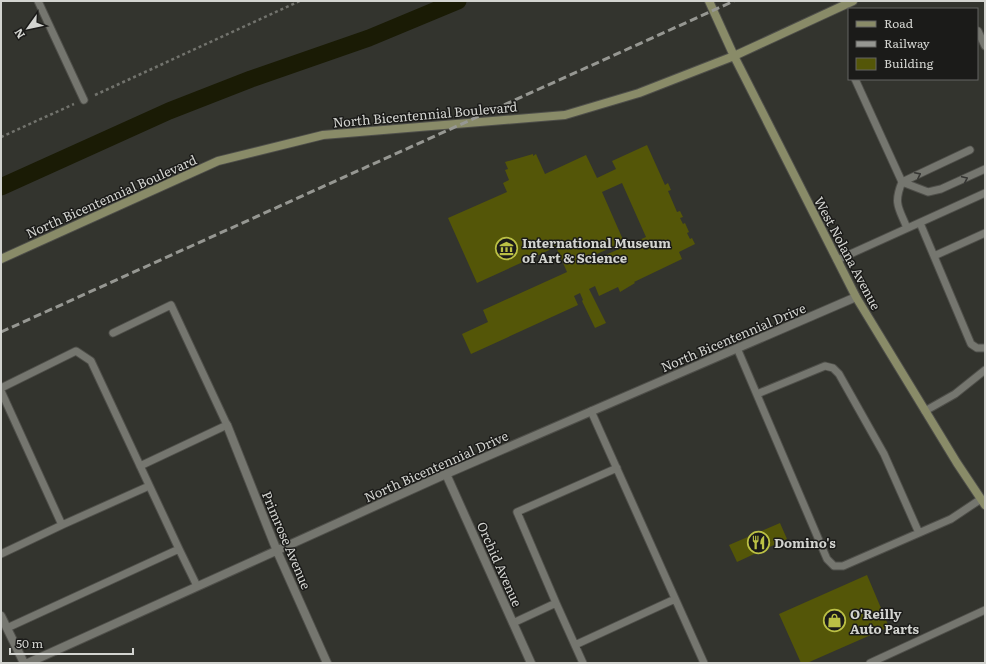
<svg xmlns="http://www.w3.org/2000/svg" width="986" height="664" viewBox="0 0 986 664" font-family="Literata,serif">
<rect width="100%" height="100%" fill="#33342e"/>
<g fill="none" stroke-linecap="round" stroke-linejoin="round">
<path stroke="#1a1b05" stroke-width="17" d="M1 187 169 111 251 79 369 38 458 1"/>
</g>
<path fill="#545608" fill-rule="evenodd" d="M647 145 665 185 668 183 671 190 668 191 677 212 680 211 683 217 680 218 683 224 685 223 689 232 687 233 690 239 692 238 695 244 679 252 682 259 634 282 635 283 620 292 618 287 599 296 595 286 589 289 606 323 595 328 582 301 583 300 580 293 574 296 578 305 471 354 462 334 488 322 483 310 567 272 556 247 477 283 448 218 507 192 503 183 509 180 505 170 508 169 505 162 533 154V156L536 154 545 174 586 155 597 178 616 169 612 161ZM622 183 646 237 583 265 581 261 624 242 602 192Z
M780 523 787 539 737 562 729 545Z
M867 575 889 627 807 663H801L779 614Z"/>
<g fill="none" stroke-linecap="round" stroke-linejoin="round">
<defs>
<path id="service" d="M38 1 84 100
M978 31 985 46
M855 79 902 182 928 192 941 189 985 169
M920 223 971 344 977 348H985
M907 228C899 208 893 204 902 182L970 150
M934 256 985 233
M837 260 985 193
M113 333 171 305 227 425 140 466
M737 348 827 559 834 566H843L951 519 981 499
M1 388 76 351 91 361 179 549 7 628
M1 391 62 525 1 554
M757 394 825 366 833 368 839 374 884 454 919 533
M591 411 704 663
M925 411 955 394 985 370
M62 525 149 486
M179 549 197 586
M556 603 517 512 617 468
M513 623 556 603 583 663
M575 645 675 599
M870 663 985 610"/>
<path id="minor" d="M227 425 277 551 327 663
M446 474 531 663
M1 616 24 663
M28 663 446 474 856 297"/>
<path id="secondary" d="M709 1 734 56 856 297 957 463 985 505
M1 259 218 161 323 135 565 115 639 93 734 56 853 1"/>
</defs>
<use href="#service" stroke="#4f4f4a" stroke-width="9"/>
<use href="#minor" stroke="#4f4f4a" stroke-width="10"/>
<use href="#secondary" stroke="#4f4f4a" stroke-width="10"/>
<path stroke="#72736d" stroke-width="2.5" stroke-dasharray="3 3" stroke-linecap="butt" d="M95 95 300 1
M1 137 74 104"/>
<use href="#service" stroke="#75766f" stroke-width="7"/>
<use href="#minor" stroke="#75766f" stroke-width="8"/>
<use href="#secondary" stroke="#898b68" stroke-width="8"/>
<path stroke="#969792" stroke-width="3" stroke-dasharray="8 4" stroke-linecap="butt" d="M1 332 734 1"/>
</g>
<defs><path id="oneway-chevron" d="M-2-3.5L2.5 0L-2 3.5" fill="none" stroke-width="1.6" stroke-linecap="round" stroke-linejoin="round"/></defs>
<g stroke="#363633">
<use href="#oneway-chevron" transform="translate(918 175) rotate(-26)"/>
<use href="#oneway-chevron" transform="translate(965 179) rotate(-25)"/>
</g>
<defs>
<symbol id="museum-ring" viewBox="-11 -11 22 22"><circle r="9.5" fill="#1b1b19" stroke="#bbc045" stroke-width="1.5"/><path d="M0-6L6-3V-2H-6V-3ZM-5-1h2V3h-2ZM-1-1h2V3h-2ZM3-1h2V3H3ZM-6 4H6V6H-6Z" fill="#bbc045"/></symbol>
<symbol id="restaurant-ring" viewBox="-11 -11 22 22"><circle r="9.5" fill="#1b1b19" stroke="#bbc045" stroke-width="1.5"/><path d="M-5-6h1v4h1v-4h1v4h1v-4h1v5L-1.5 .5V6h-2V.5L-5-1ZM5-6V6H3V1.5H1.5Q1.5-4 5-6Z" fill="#bbc045"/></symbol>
<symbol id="shop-ring" viewBox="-11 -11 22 22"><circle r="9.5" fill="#1b1b19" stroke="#bbc045" stroke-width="1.5"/><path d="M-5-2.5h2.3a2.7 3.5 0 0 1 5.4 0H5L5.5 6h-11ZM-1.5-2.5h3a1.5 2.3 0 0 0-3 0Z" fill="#bbc045"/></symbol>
</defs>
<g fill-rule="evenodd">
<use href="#museum-ring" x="494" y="236" width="25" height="25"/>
<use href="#restaurant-ring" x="746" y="530" width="25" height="25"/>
<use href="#shop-ring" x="822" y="608" width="25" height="25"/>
</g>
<g text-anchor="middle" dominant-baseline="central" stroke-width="3" stroke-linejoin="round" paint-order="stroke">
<g font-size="13" fill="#d3d4d0" stroke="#1b1b19">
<text transform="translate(425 114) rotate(-5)">North Bicentennial Boulevard</text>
<text transform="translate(111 196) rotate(-24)">North Bicentennial Boulevard</text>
<text transform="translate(848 253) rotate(62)">West Nolana Avenue</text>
<text transform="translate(733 337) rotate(-23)">North Bicentennial Drive</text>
<text transform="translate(436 466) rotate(-24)">North Bicentennial Drive</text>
<text transform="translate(287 540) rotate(67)">Primrose Avenue</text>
<text transform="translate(500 564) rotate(66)">Orchid Avenue</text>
</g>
<g font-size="13" font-weight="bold" fill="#d3d4d0" stroke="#1b1b19" text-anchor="start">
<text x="522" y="242">International Museum<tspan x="522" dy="15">of Art &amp; Science</tspan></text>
<text x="774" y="542">Domino's</text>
<text x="850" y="613">O'Reilly<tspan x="850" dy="15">Auto Parts</tspan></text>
</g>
</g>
<rect width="986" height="664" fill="none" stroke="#d3d4d0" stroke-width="4"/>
<rect x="848" y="8" width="130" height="72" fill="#1b1b19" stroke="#656562"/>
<rect x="856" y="21" width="20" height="6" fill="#898b68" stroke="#656562"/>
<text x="884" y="28" font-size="12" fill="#d3d4d0">Road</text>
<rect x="856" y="41" width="20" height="6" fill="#969792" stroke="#656562"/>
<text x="884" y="48" font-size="12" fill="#d3d4d0">Railway</text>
<rect x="856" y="58" width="20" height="12" fill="#545608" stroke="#656562"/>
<text x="884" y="68" font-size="12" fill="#d3d4d0">Building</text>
<g transform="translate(28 28) rotate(237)" stroke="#1b1b19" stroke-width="3" paint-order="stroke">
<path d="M0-3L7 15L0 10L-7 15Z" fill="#d3d4d0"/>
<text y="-6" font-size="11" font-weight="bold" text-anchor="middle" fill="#d3d4d0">N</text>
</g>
<path d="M10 648v6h123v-6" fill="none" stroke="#d3d4d0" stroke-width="2"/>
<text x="16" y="648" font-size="12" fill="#d3d4d0" stroke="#1b1b19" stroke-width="3" paint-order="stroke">50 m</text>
</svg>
